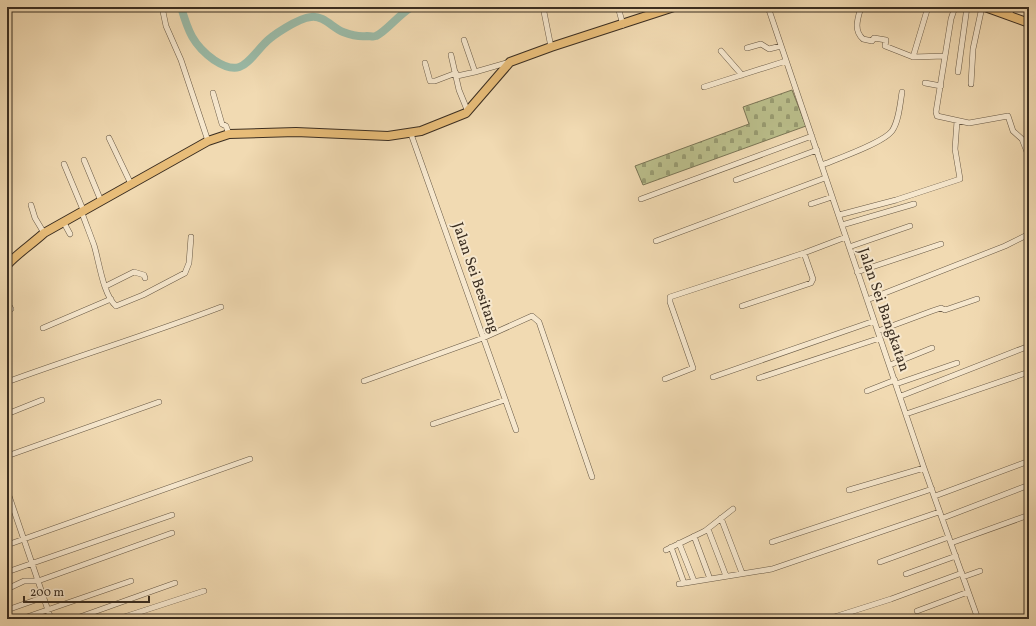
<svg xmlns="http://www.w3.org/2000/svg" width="1036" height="626" viewBox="0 0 1036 626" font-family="Vollkorn,serif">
<defs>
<pattern id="cemetery-stones" width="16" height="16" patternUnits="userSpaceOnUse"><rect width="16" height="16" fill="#bbbf8c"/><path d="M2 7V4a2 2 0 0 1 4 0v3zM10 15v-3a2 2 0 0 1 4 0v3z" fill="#999c72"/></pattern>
</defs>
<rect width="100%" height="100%" fill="#f1dab2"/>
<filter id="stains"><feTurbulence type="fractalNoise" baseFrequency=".005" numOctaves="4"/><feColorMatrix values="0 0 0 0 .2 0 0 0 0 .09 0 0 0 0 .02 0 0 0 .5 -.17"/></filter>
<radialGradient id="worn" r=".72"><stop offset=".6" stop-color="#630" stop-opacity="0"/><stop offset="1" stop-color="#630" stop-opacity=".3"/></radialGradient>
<path fill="url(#cemetery-stones)" stroke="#7b7656" d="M792 90 806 126 643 185 635 166 749 124 743 107Z"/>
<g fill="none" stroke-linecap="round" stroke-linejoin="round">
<path stroke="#9bbba8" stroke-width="8" d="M181 7C188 31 193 45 214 60 241 78 247 62 264 44 272 35 299 18 311 17 323 15 333 28 343 32 351 35 359 37 367 36 370 36 374 37 376 36 387 31 399 14 412 7"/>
<defs>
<path id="street" d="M162 7 166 26 181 60 208 141
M543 7 551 47
M618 7 623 25
M768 7 924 468 978 619
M861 7C858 18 853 30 863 39L872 41 874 38 886 40 885 46 913 57 945 56
M955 7 951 19 936 112 937 116 969 123 1008 116 1013 131 1022 139 1029 157
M1009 15 1012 7
M1027 22 1029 50
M464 40 475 72 510 62
M747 48 761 44 769 49 781 46
M721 51 742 75
M451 55 459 90 468 112
M913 57 928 7
M425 63 430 81H435L456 73
M958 72 967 7
M457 76 475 72
M925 83 941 86
M971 84 973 49 982 7
M704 87 786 61
M213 93 222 124 226 126 229 134
M411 134 516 430
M109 138 131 184
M84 160 101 201
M64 164 84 212
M822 165C837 159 883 143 892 131 899 121 900 104 902 92
M736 180 817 150
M641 199 812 136
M811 204 832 197
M31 205 35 218 44 233
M82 213C86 224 90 234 94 245 99 261 103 295 116 306L143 295 185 273 189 263 191 237
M839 215 896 200 960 179 955 149 957 121
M64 223 70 234
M842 225 914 204
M656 241 825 178
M849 247 910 226
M857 272 941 244
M106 286 134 272 144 275 145 278
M867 300 1005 246 1029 234
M7 302 11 309
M742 306 811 283 813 279 804 253
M43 328 111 299
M878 331 932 311 941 308 945 310 977 299
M890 365 932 348
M713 377 874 321
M759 378 880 338
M665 379 693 368 670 302V297L804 253 846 237
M364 381 483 338 532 316 539 322 592 477
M7 382C78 356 150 334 221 307
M896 384 957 363
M867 391 895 380
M901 396 1029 346
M7 414 42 400
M906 414 1029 372
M433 424 505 400
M7 456 159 402
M7 490 51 619
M849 490 924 468
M935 496 1029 461
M7 510 13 508
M721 518 742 573
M943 518 1029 485
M708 529 726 576
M694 536 710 579
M772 542 932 489
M679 543 694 581
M951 543 1029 515
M7 545 250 459
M671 547 684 583
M666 550 705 531 733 509
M880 562 949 537
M7 572 172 515
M906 574 956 556
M963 577 980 571
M679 584 772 569 939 512
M7 589 24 581H38L172 533
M7 610 44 597
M917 611 968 592
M21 619 131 581
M74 619 175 583
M118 619 204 591
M828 619 891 599 962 573"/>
<path id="primary" d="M985 7 1029 23
M7 265C18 253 32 244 44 233L208 141 229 134 296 132 388 136 421 131 466 113 510 62 551 47 674 7"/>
</defs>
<use href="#street" stroke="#685945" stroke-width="6"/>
<use href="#primary" stroke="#3b2e21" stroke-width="10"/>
<use href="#street" stroke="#f6e7cd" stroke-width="5"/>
<use href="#primary" stroke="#e8bd79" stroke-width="8"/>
</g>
<g text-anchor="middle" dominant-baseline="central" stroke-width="4" stroke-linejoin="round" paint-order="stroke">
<g font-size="15" fill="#3b2e21" stroke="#f6e7cd">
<text transform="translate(475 278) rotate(71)">Jalan Sei Besitang</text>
<text transform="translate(883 310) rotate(71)">Jalan Sei Bangkatan</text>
</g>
</g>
<rect width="1036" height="626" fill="none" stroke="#f1dab2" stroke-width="24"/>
<rect x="8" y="8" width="1020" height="610" fill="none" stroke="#3b2e21" stroke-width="2"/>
<rect x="12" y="12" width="1012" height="602" fill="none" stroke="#3b2e21"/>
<path d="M24 596v6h125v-6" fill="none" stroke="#3b2e21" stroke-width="2"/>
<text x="30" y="596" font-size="12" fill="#3b2e21" stroke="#f6e7cd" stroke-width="3" paint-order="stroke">200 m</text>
<rect width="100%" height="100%" filter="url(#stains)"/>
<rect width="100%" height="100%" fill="url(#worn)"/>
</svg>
